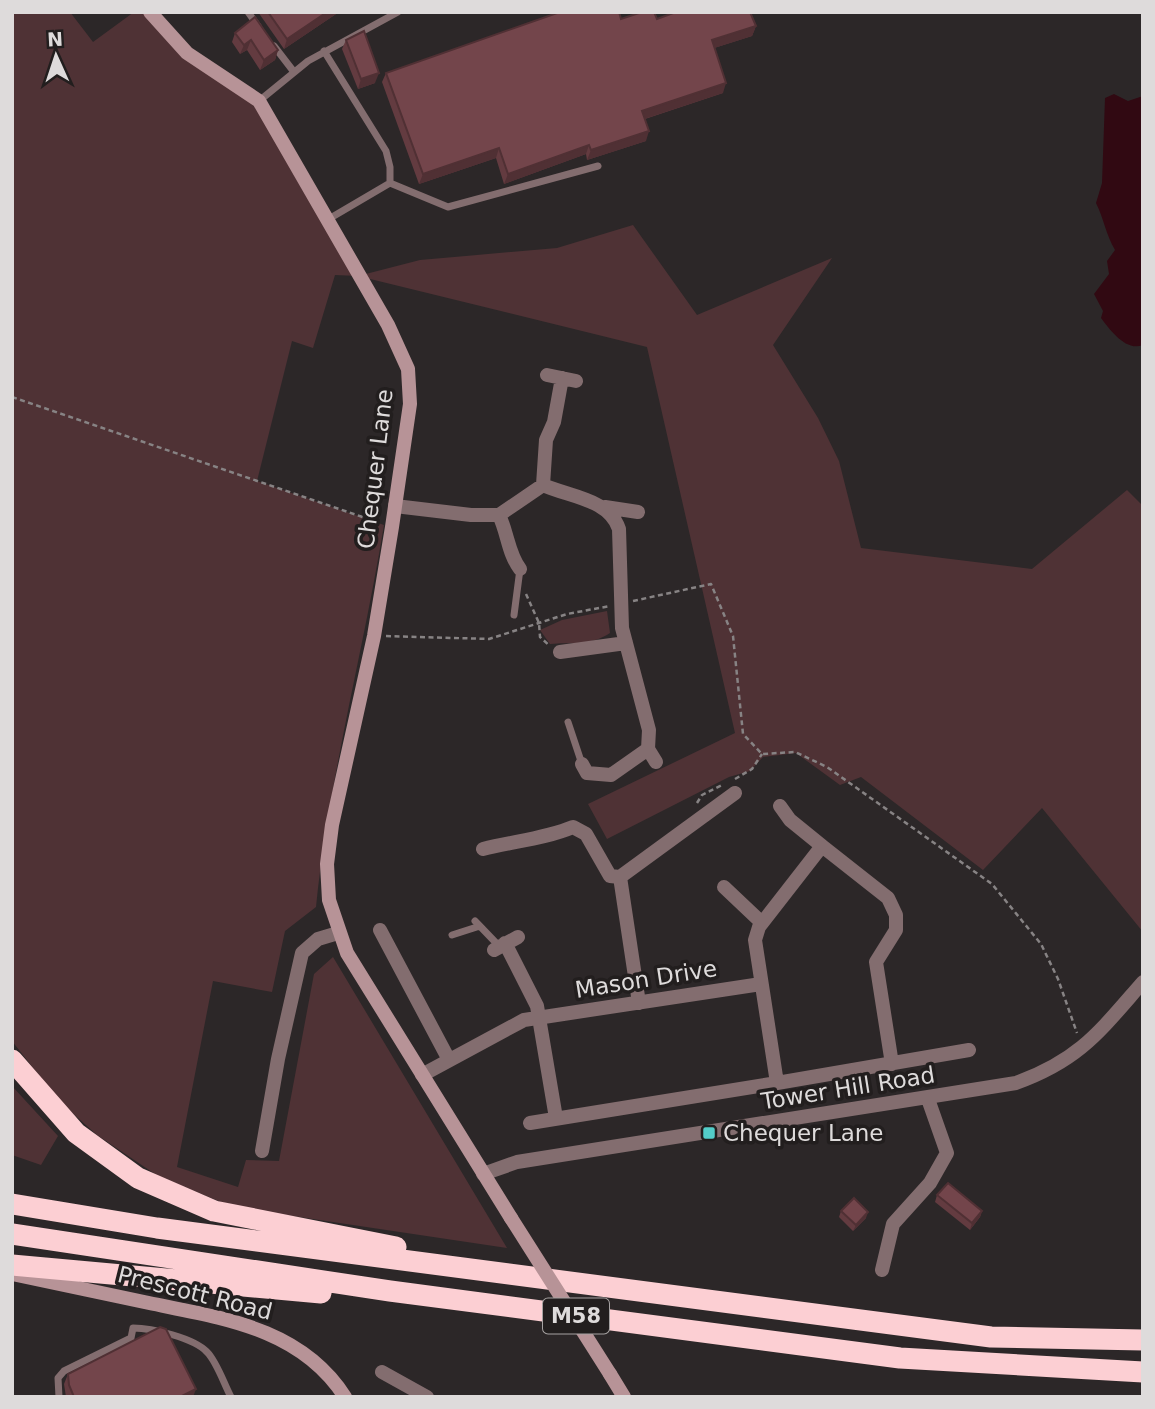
<svg xmlns="http://www.w3.org/2000/svg" width="1155" height="1409" viewBox="0 0 1155 1409" font-family="'DejaVu Sans',sans-serif">
<rect width="100%" height="100%" fill="#2c2728"/>
<path fill="#4f3235" d="M12 12H70L93 42 134 12H150L162 27 259 101 358 276 420 260 557 248 633 225 697 315 832 258 773 345 818 418 839 461 861 548 1032 569 1127 490 1143 506V932L1042 808 983 870 861 777 840 785 796 753 763 757 750 771 729 777 607 839 588 804 735 733 647 347 358 276 335 275 313 348 292 341 257 481 384 525C363 653 329 778 316 907L285 931 272 992 213 981 177 1167 238 1187 246 1160 279 1161 314 974 333 957 507 1248 233 1207 158 1176 97 1135 59 1101 12 1041Z
M607 611 610 633C591 646 570 642 550 644L540 630 562 620Z
M12 1086 58 1136 41 1165 12 1155Z"/>
<path fill="#310912" d="M1114 94 1128 101 1143 96V345C1126 352 1110 330 1101 318L1103 311 1094 294 1109 274 1107 261 1115 250C1106 235 1104 219 1096 203L1102 183 1105 98Z"/>
<g fill="none" stroke-linecap="round" stroke-linejoin="round">
<path stroke="#878384" stroke-width="2.5" stroke-dasharray="5 3.5" stroke-linecap="butt" d="M12 397 380 523
M526 594 539 623 540 637 550 646
M633 601 711 584 733 636 743 734 762 754 795 752 827 767 992 884 1041 944 1058 979 1077 1033
M386 636 489 639 567 614 610 606
M735 779 752 769 762 754
M697 803 702 795 722 785"/>
<path stroke="#836d6f" stroke-width="7" d="M248 12 258 26
M274 46 294 72
M324 51 386 151 390 167V183L327 220
M259 101 308 61 398 12
M390 183 448 207 598 166
M514 615 520 569
M568 722 582 764
M475 921 500 947
M452 935 480 926
M59 1397 58 1378 64 1371 131 1338 133 1328C152 1328 194 1338 207 1352 217 1362 224 1384 231 1397"/>
<path stroke="#836d6f" stroke-width="14" d="M547 375 576 381
M543 485C570 497 609 499 619 529L622 628 649 730 648 749 611 775 587 773 582 764
M395 506 471 515H499L543 485 546 440 554 422 562 378
M605 507 638 512
M499 515C508 534 508 553 520 569
M560 652 626 643
M648 749 656 762
M780 806 790 820 822 846 759 927 755 940 777 1083 969 1050
M822 846 888 898 896 915V930L876 962 892 1064
M483 849C514 841 544 839 573 827L586 834 610 876 620 877
M724 887 762 923
M380 930 448 1058
M505 943 537 1006 556 1118
M494 950 518 937
M639 1003 620 877 735 793
M422 1075 524 1020 761 984
M530 1123 777 1083
M262 1151 278 1059 302 953 318 939 338 933
M483 1174 517 1162 1016 1083C1080 1060 1100 1031 1143 982
M882 1270 893 1224 930 1183 947 1153 928 1099
M382 1372 427 1397"/>
<path stroke="#b79397" stroke-width="14" d="M150 12 187 53 259 101 388 325 408 369 410 404 392 527 374 636 332 825 327 864 329 900 347 953 511 1218
M12 1274C58 1284 103 1293 149 1303 222 1318 301 1328 345 1397
M610 1374 624 1397"/>
<path stroke="#fccfd3" stroke-width="21" d="M12 1060 76 1133 138 1178 214 1211 396 1247
M12 1204 157 1228 991 1337 1143 1340
M12 1234 390 1291 900 1358 1143 1372
M12 1265 321 1293"/>
<path stroke="#b79397" stroke-width="14" d="M511 1218 610 1374"/>
</g>
<path fill="#633b40" d="M258 12H339L284 49Z
M621 19H657L756 26 752 36 714 48 723 93 645 119 646 141 587 160 586 154 504 184 496 158 419 184 382 82 386 73Z
M235 33 278 50 275 60 260 70 247 50 240 54 232 42Z
M346 40 375 83 358 89 342 49Z
M937 1195 982 1211 980 1217 970 1230 935 1202Z
M841 1211 866 1218 853 1231 839 1217Z
M68 1374 193 1397H66L64 1384Z"/>
<path fill="#503034" d="M327 12H339L284 49 287 39Z
M756 26 752 36 708 50 712 40Z
M251 40 247 50 240 54 244 45Z
M278 50 275 60 260 70 264 60Z
M379 73 375 83 358 89 361 79Z
M726 83 723 93 638 121 642 111Z
M649 131 646 141 587 160 591 150Z
M589 145 586 154 504 184 508 174Z
M499 148 496 158 419 184 423 174Z
M982 1211 980 1217 970 1230 972 1223Z
M868 1212 866 1218 853 1231 856 1225Z
M196 1389 193 1397H180Z"/>
<path fill="#73454b" stroke="#503034" stroke-width="2" d="M268 12H327L287 39Z
M560 12H619L621 19 642 12H654L657 19 676 12H750L756 26 712 40 726 83 642 111 649 131 591 150 589 145 508 174 499 148 423 174 386 73Z
M255 17 278 50 264 60 251 40 244 45 235 33Z
M364 31 379 73 361 79 346 40Z
M948 1183 982 1211 972 1223 937 1195Z
M854 1198 868 1212 856 1225 841 1211Z
M160 1327 166 1329 196 1389 180 1397H74L69 1385 68 1374Z"/>
<rect fill="#53cdc9" stroke="#221e1e" stroke-width="2.5" x="702" y="1126" width="14" height="14" rx="3.5"/>
<g text-anchor="middle" dominant-baseline="central" stroke-width="7" stroke-linejoin="round" paint-order="stroke">
<rect fill="#221e1e" stroke="#a6a2a2" stroke-width="2" x="543" y="1298.5" width="66" height="35" rx="5"/>
<g font-size="21" font-weight="bold" fill="#dedbdb">
<text x="576" y="1316">M58</text>
</g>
<g font-size="23" fill="#dedbdb" stroke="#221e1e">
<text transform="translate(375 469) rotate(-83)">Chequer Lane</text>
<text transform="translate(646 979) rotate(-9)">Mason Drive</text>
<text transform="translate(848 1088) rotate(-9)">Tower Hill Road</text>
<text transform="translate(195 1293) rotate(14)">Prescott Road</text>
</g>
<g font-size="23" fill="#dedbdb" stroke="#221e1e" text-anchor="start">
<text x="723" y="1133">Chequer Lane</text>
</g>
</g>
<rect width="1155" height="1409" fill="none" stroke="#dedbdb" stroke-width="28"/>
<g transform="translate(56 56) rotate(357)" stroke="#221e1e" stroke-width="5" paint-order="stroke">
<path d="M0-5L12 26L0 18L-12 26Z" fill="#dedbdb"/>
<text y="-10" font-size="19" font-weight="bold" text-anchor="middle" fill="#dedbdb">N</text>
</g>
</svg>
